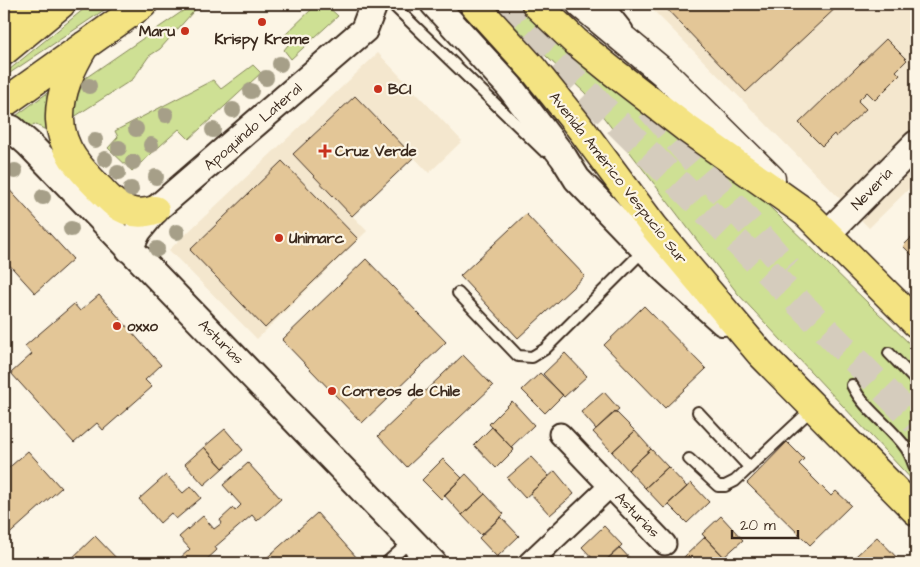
<svg xmlns="http://www.w3.org/2000/svg" width="920" height="567" viewBox="0 0 920 567" font-family="'Architects Daughter',sans-serif">
<rect width="100%" height="100%" fill="#fcf5e5"/>
<filter id="ink" filterUnits="userSpaceOnUse"><feTurbulence type="fractalNoise" baseFrequency=".02" numOctaves="2"/><feDisplacementMap in="SourceGraphic" scale="10" xChannelSelector="R" yChannelSelector="G"/><feConvolveMatrix kernelMatrix="1 2 1 2 8 2 1 2 1" color-interpolation-filters="sRGB"/></filter>
<g filter="url(#ink)">
<path fill="#f4e7ce" d="M647 4H916V182L869 228Z
M378 53 462 141 429 173 355 96 293 154 367 231 257 339 169 250Z"/>
<path fill="#cee094" stroke="#848559" d="M90 4H113L4 77V74Z
M193 4H200L160 49 149 56 133 79 71 119 76 93 84 79Z
M317 4H325L338 16 291 59 284 50 288 45 283 37Z
M491 4H531L685 124 916 350V484L738 294 585 93Z
M253 65 261 73 189 139 179 129 132 171 108 148 118 137 115 131 213 80 221 89Z
M50 91 48 131 34 124 27 130 13 118Z"/>
<path fill="#e3c697" stroke="#3b2a1e" d="M662 4H840L746 92Z
M886 39 907 60 896 71 900 75 875 100 867 92 858 101 866 109 836 137 834 134 822 146 799 123Z
M355 96 414 157 352 216 293 154Z
M282 161 358 239 265 328 190 250Z
M4 184 73 259 35 293 4 259Z
M526 214 585 276 518 338 460 276Z
M916 233V259L903 246Z
M366 259 446 342 362 423 282 340Z
M99 295 161 365 145 380 152 387 103 430 97 423 74 443 11 373 32 354 25 346 74 304 80 311Z
M644 306 706 369 665 408 604 345Z
M565 353 587 376 564 397 543 374Z
M463 355 493 386 407 467 378 436Z
M540 373 563 395 545 413 522 390Z
M604 392 619 409 596 429 581 412Z
M512 401 534 425 511 447 489 424Z
M615 411 635 431 612 452 593 432Z
M492 427 514 450 496 468 474 445Z
M225 429 243 450 223 468 204 447Z
M635 431 651 449 628 470 612 452Z
M787 442 804 459 799 464 831 496 836 491 851 505 810 545 747 483Z
M204 447 223 468 204 485 185 464Z
M651 449 668 467 645 488 628 470Z
M28 451 61 488 4 539V472Z
M531 457 549 476 525 498 507 478Z
M443 459 462 478 441 499 422 480Z
M248 463 281 499 257 521 252 515 215 547 217 550 203 563H179L177 561 190 549 179 537 203 516 214 529 222 523 220 520 233 508 235 511 241 505 223 485Z
M668 467 687 487 664 508 645 488Z
M555 471 574 494 550 515 530 493Z
M466 474 485 494 462 515 444 495Z
M166 475 183 493 191 486 201 498 176 519 171 513 160 523 139 499Z
M691 483 709 502 687 523 668 504Z
M485 494 504 514 481 535 462 515Z
M317 513 358 559 353 563H261Z
M721 516 743 540 724 557 702 534Z
M501 517 519 536 497 557 479 538Z
M604 526 622 545 603 563H597L582 547Z
M95 536 121 563H67Z
M705 537 727 560 723 563H690L684 557Z
M877 537 902 563H848Z
M620 548 634 563H603Z"/>
<g fill="none" stroke-linecap="round" stroke-linejoin="round">
<path stroke="#d5ccbd" stroke-width="28" stroke-dasharray="28 14" stroke-linecap="butt" d="M498 4 808 312 916 422
M561 4 607 58
M650 108 788 269"/>
<defs>
<path id="service" d="M392 4 544 151
M608 4 627 28
M458 293 518 356 532 357 545 349 644 250
M889 353 916 381
M852 385C865 411 890 425 906 448 911 455 913 463 916 470
M698 412 749 467
M689 459 718 486H725L735 481 813 408
M386 563 411 541"/>
<path id="minor" d="M560 434 665 544
M529 563 610 486"/>
<path id="tertiary" d="M434 4 509 86 564 158 577 179 661 266 723 322
M4 126 12 129 29 144 433 563
M827 234 916 144
M129 249 138 231 155 210 364 30 374 4"/>
<path id="secondary" d="M581 4 664 73 771 179"/>
<path id="primary" d="M474 4 533 69 578 125 654 227 760 353 916 511
M536 4 575 41 612 71 686 128 806 213 916 323
M4 16 17 11 30 4
M85 45C71 68 59 93 60 120 61 149 80 169 99 188 108 197 116 207 129 211 138 214 146 213 155 210
M4 51 61 4
M4 103 143 4"/>
</defs>
<use href="#service" stroke="#3b2a1e" stroke-width="14"/>
<use href="#minor" stroke="#3b2a1e" stroke-width="25"/>
<use href="#tertiary" stroke="#3b2a1e" stroke-width="30"/>
<use href="#secondary" stroke="#3b2a1e" stroke-width="31"/>
<use href="#primary" stroke="#3b2a1e" stroke-width="31"/>
<use href="#service" stroke="#fcf5e5" stroke-width="10"/>
<use href="#minor" stroke="#fcf5e5" stroke-width="21"/>
<use href="#tertiary" stroke="#fcf5e5" stroke-width="26"/>
<use href="#secondary" stroke="#fcf5e5" stroke-width="28"/>
<use href="#primary" stroke="#f4e382" stroke-width="28"/>
</g>
<g fill="#a69f88">
<circle cx="280" cy="64" r="8"/>
<circle cx="266" cy="78" r="8"/>
<circle cx="89" cy="86" r="8"/>
<circle cx="251" cy="91" r="8"/>
<circle cx="233" cy="110" r="8"/>
<circle cx="166" cy="115" r="8"/>
<circle cx="136" cy="129" r="8"/>
<circle cx="213" cy="130" r="8"/>
<circle cx="95" cy="140" r="8"/>
<circle cx="151" cy="145" r="8"/>
<circle cx="119" cy="148" r="8"/>
<circle cx="105" cy="159" r="8"/>
<circle cx="133" cy="162" r="8"/>
<circle cx="15" cy="171" r="8"/>
<circle cx="118" cy="173" r="8"/>
<circle cx="156" cy="177" r="8"/>
<circle cx="131" cy="189" r="8"/>
<circle cx="43" cy="197" r="8"/>
<circle cx="71" cy="229" r="8"/>
<circle cx="177" cy="232" r="8"/>
<circle cx="157" cy="249" r="8"/>
</g>
</g>
<g fill="#c8321e" stroke="#fcf5e5" stroke-width="2">
<circle cx="262" cy="22" r="5"/>
<circle cx="185" cy="31" r="5"/>
<circle cx="378" cy="89" r="5"/>
<path d="M322.5 143.5h5v5h5v5h-5v5h-5v-5h-5v-5h5z"/>
<circle cx="279" cy="238" r="5"/>
<circle cx="117" cy="326" r="5"/>
<circle cx="332" cy="391" r="5"/>
</g>
<g text-anchor="middle" dominant-baseline="central" stroke-width="4.5" stroke-linejoin="round" paint-order="stroke">
<g font-size="15" font-weight="bold" fill="#3b2a1e" stroke="#fcf5e5" text-anchor="start">
<text x="175" y="31" text-anchor="end">Maru</text>
<text x="262" y="39" text-anchor="middle">Krispy Kreme</text>
<text x="388" y="89">BCI</text>
<text x="335" y="151">Cruz Verde</text>
<text x="289" y="238">Unimarc</text>
<text x="127" y="326">oxxo</text>
<text x="342" y="391">Correos de Chile</text>
</g>
<g font-size="15" fill="#3b2a1e" stroke="#fcf5e5">
<text transform="translate(253 127) rotate(-41)">Apoquindo Lateral</text>
<text transform="translate(618 178) rotate(52)">Avenida Américo Vespucio Sur</text>
<text transform="translate(872 189) rotate(-46)">Nevería</text>
<text transform="translate(221 342) rotate(45)">Asturias</text>
<text transform="translate(637 515) rotate(46)">Asturias</text>
</g>
</g>
<rect width="920" height="567" fill="none" stroke="#fcf5e5" stroke-width="20"/>
<rect x="10" y="10" width="900" height="547" fill="none" stroke="#3b2a1e" stroke-width="2" filter="url(#ink)"/>
<path d="M732 530v8h66v-8" fill="none" stroke="#3b2a1e" stroke-width="2.5"/>
<text x="740" y="530" font-size="15" fill="#3b2a1e" stroke="#fcf5e5" stroke-width="4" paint-order="stroke">20 m</text>
</svg>
